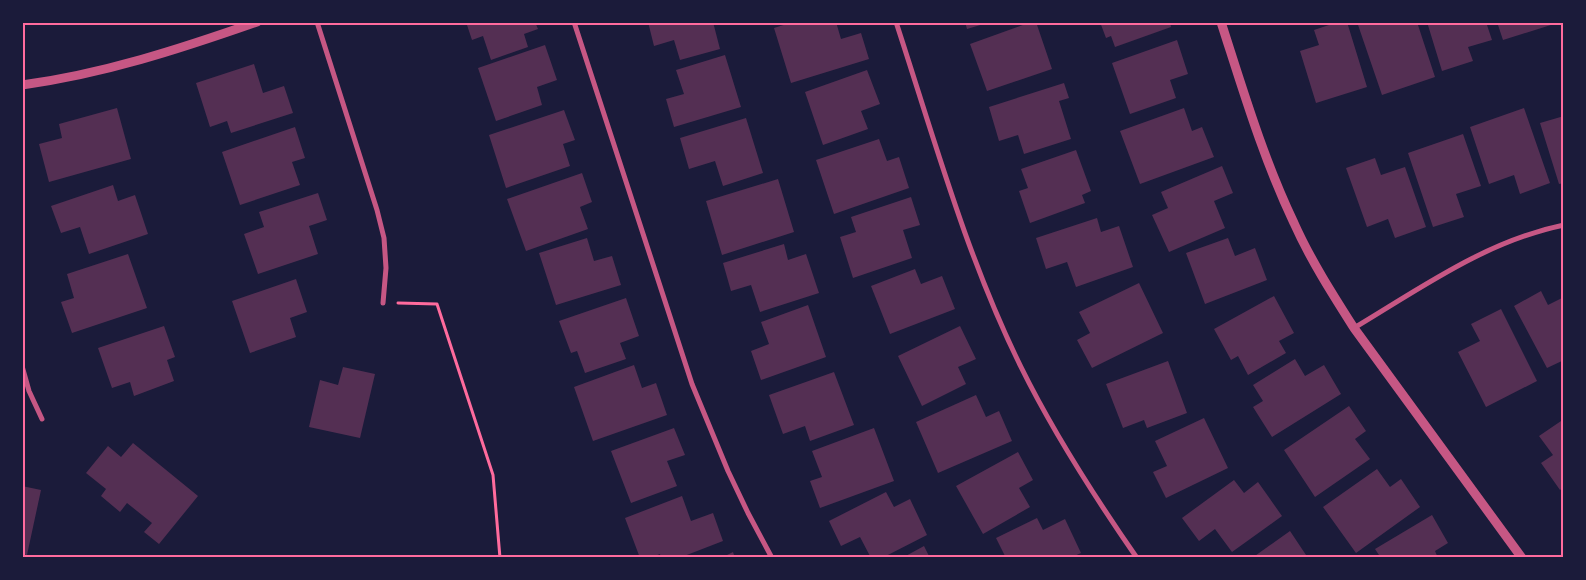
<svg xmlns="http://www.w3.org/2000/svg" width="1586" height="580" viewBox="0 0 1586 580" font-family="'Archivo Narrow',sans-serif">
<rect width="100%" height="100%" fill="#1b1b3a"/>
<path fill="#542f53" d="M466 22H535L538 29 524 34 528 47 491 60 483 36 472 40Z
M648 22H713L720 49 680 60 674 40 654 46Z
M793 22H836L841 39 861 33 869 59 791 83 774 28Z
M965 22H987V23L967 29Z
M1031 22H1036L1052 69 987 91 970 44Z
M1100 22H1170L1171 27 1115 47 1111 36 1106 38Z
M1338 22H1347L1367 87 1316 103 1300 51 1319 45 1314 30Z
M1357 22H1392L1393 25 1400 22H1417L1435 77 1382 95Z
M1427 22H1486L1492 40 1468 47 1473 61 1442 71Z
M1497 22H1554V24L1503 40Z
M1177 40 1188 74 1170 80 1176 98 1130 114 1112 63Z
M545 45 557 80 537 87 542 105 496 121 478 68Z
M725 55 741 107 674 127 666 99 684 94 676 70Z
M254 64 263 93 284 86 293 113 231 133 227 121 210 127 196 83Z
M867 70 880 104 861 111 868 129 823 145 805 92Z
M1064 83 1069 98 1059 101 1071 139 1024 154 1018 135 999 141 989 107Z
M117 108 131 159 49 182 39 144 62 138 59 124Z
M1184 108 1192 131 1202 127 1214 157 1140 184 1120 131Z
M1524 108 1550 183 1520 194 1514 175 1489 184 1470 127Z
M564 110 575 140 563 144 570 166 506 188 489 135Z
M1564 116V183L1559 184 1540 123Z
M746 118 763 173 723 186 715 161 689 169 680 138Z
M295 127 305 158 292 162 300 185 240 205 222 152Z
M1463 134 1481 186 1456 194 1464 217 1433 227 1408 153Z
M879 139 887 161 899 157 909 188 834 214 816 160Z
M1076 150 1091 191 1082 195 1085 203 1030 223 1019 191 1028 188 1021 169Z
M1375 158 1381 175 1405 167 1426 227 1395 238 1388 219 1367 227 1346 168Z
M1222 166 1233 193 1214 201 1225 228 1169 252 1152 215 1168 208 1161 192Z
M582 173 592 202 580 207 588 229 526 251 507 199Z
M778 179 794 232 722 255 706 201Z
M113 185 118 201 135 195 148 234 89 254 80 227 61 233 51 206Z
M318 193 327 220 309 226 318 254 258 274 244 234 264 227 259 212Z
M911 197 920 225 903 230 912 258 853 278 840 237 856 232 851 217Z
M1097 218 1101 232 1119 226 1133 267 1076 287 1067 262 1046 269 1036 238Z
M587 238 594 261 612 256 621 285 556 305 539 253Z
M1228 238 1235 256 1255 248 1267 280 1205 304 1186 253Z
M784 244 788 260 806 254 819 293 760 312 751 285 731 291 723 263Z
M128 254 147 308 72 333 61 302 74 298 67 274Z
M915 269 921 284 942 276 955 309 890 334 871 286Z
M296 279 307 312 290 318 296 337 250 353 232 301Z
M1139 283 1163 333 1092 368 1077 340 1090 333 1079 312Z
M1541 291 1548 305 1564 297V360L1547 368 1514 306Z
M1274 296 1294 333 1279 341 1286 353 1248 375 1238 356 1231 360 1214 329Z
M626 298 639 336 620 343 626 359 585 373 577 351 571 353 559 321Z
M808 305 826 357 761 380 751 351 769 344 761 322Z
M1501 309 1537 381 1486 407 1458 352 1480 341 1471 324Z
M164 326 175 357 167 360 174 381 134 396 130 382 112 388 98 348Z
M960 326 976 359 958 367 966 384 922 406 898 356Z
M1295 359 1305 376 1324 365 1341 394 1272 437 1253 407 1263 401 1253 385Z
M1168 361 1187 413 1147 428 1144 420 1123 428 1106 384Z
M634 365 642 388 656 383 667 415 593 441 574 387Z
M343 367 375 374 360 438 309 427 320 380 338 385Z
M834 372 854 425 810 441 805 426 783 434 769 395Z
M976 395 986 417 999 411 1012 441 938 473 916 422Z
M1349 406 1366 431 1355 439 1370 459 1315 497 1284 450Z
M1204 418 1228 468 1166 498 1153 472 1167 466 1155 441Z
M1564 419V487L1560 490 1541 463 1553 455 1539 436Z
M674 428 685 455 667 461 677 486 631 503 611 451Z
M874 428 894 481 820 508 810 481 822 477 812 451Z
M133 443 198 496 159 544 144 532 152 523 127 503 120 512 101 496 106 489 86 473 108 446 121 457Z
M1018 452 1033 480 1019 488 1030 507 983 534 956 486Z
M1377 469 1390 487 1401 479 1420 507 1356 553 1323 507Z
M1234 480 1244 493 1258 482 1282 516 1232 552 1215 529 1199 541 1182 518Z
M22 486 41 490 27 555 22 554Z
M886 492 894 507 910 499 927 535 882 558H871L860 537 841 546 829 521Z
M682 496 691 521 713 513 723 541 679 558H661L660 554 650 558H640L625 518Z
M1432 515 1448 543 1435 551 1438 558H1381L1375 549Z
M1037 518 1043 530 1065 519 1081 553 1070 558H1006L996 538Z
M1290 531 1308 558H1252Z
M924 546 930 558H902Z
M733 552 735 558H721Z"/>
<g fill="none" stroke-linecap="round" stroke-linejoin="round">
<path stroke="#ff6b9d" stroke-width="3" d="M398 303 437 304 493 475 500 558"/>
<path stroke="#c65784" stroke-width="5" d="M317 22 377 210 384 238 386 268 383 303
M574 22 692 384 728 471 748 513 772 558
M896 22C934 138 967 258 1021 367 1054 434 1094 496 1137 558
M1354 328C1421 288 1486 241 1564 225
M22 366 29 391 42 419"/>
<path stroke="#c65784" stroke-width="9" d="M1221 22C1243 90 1263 158 1294 223 1310 259 1333 295 1354 328L1522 558
M22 85C103 74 180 49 257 22"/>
</g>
<rect width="1586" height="580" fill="none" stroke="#1b1b3a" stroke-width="48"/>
<rect x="24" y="24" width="1538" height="532" fill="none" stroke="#ff6b9d" stroke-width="2"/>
</svg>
